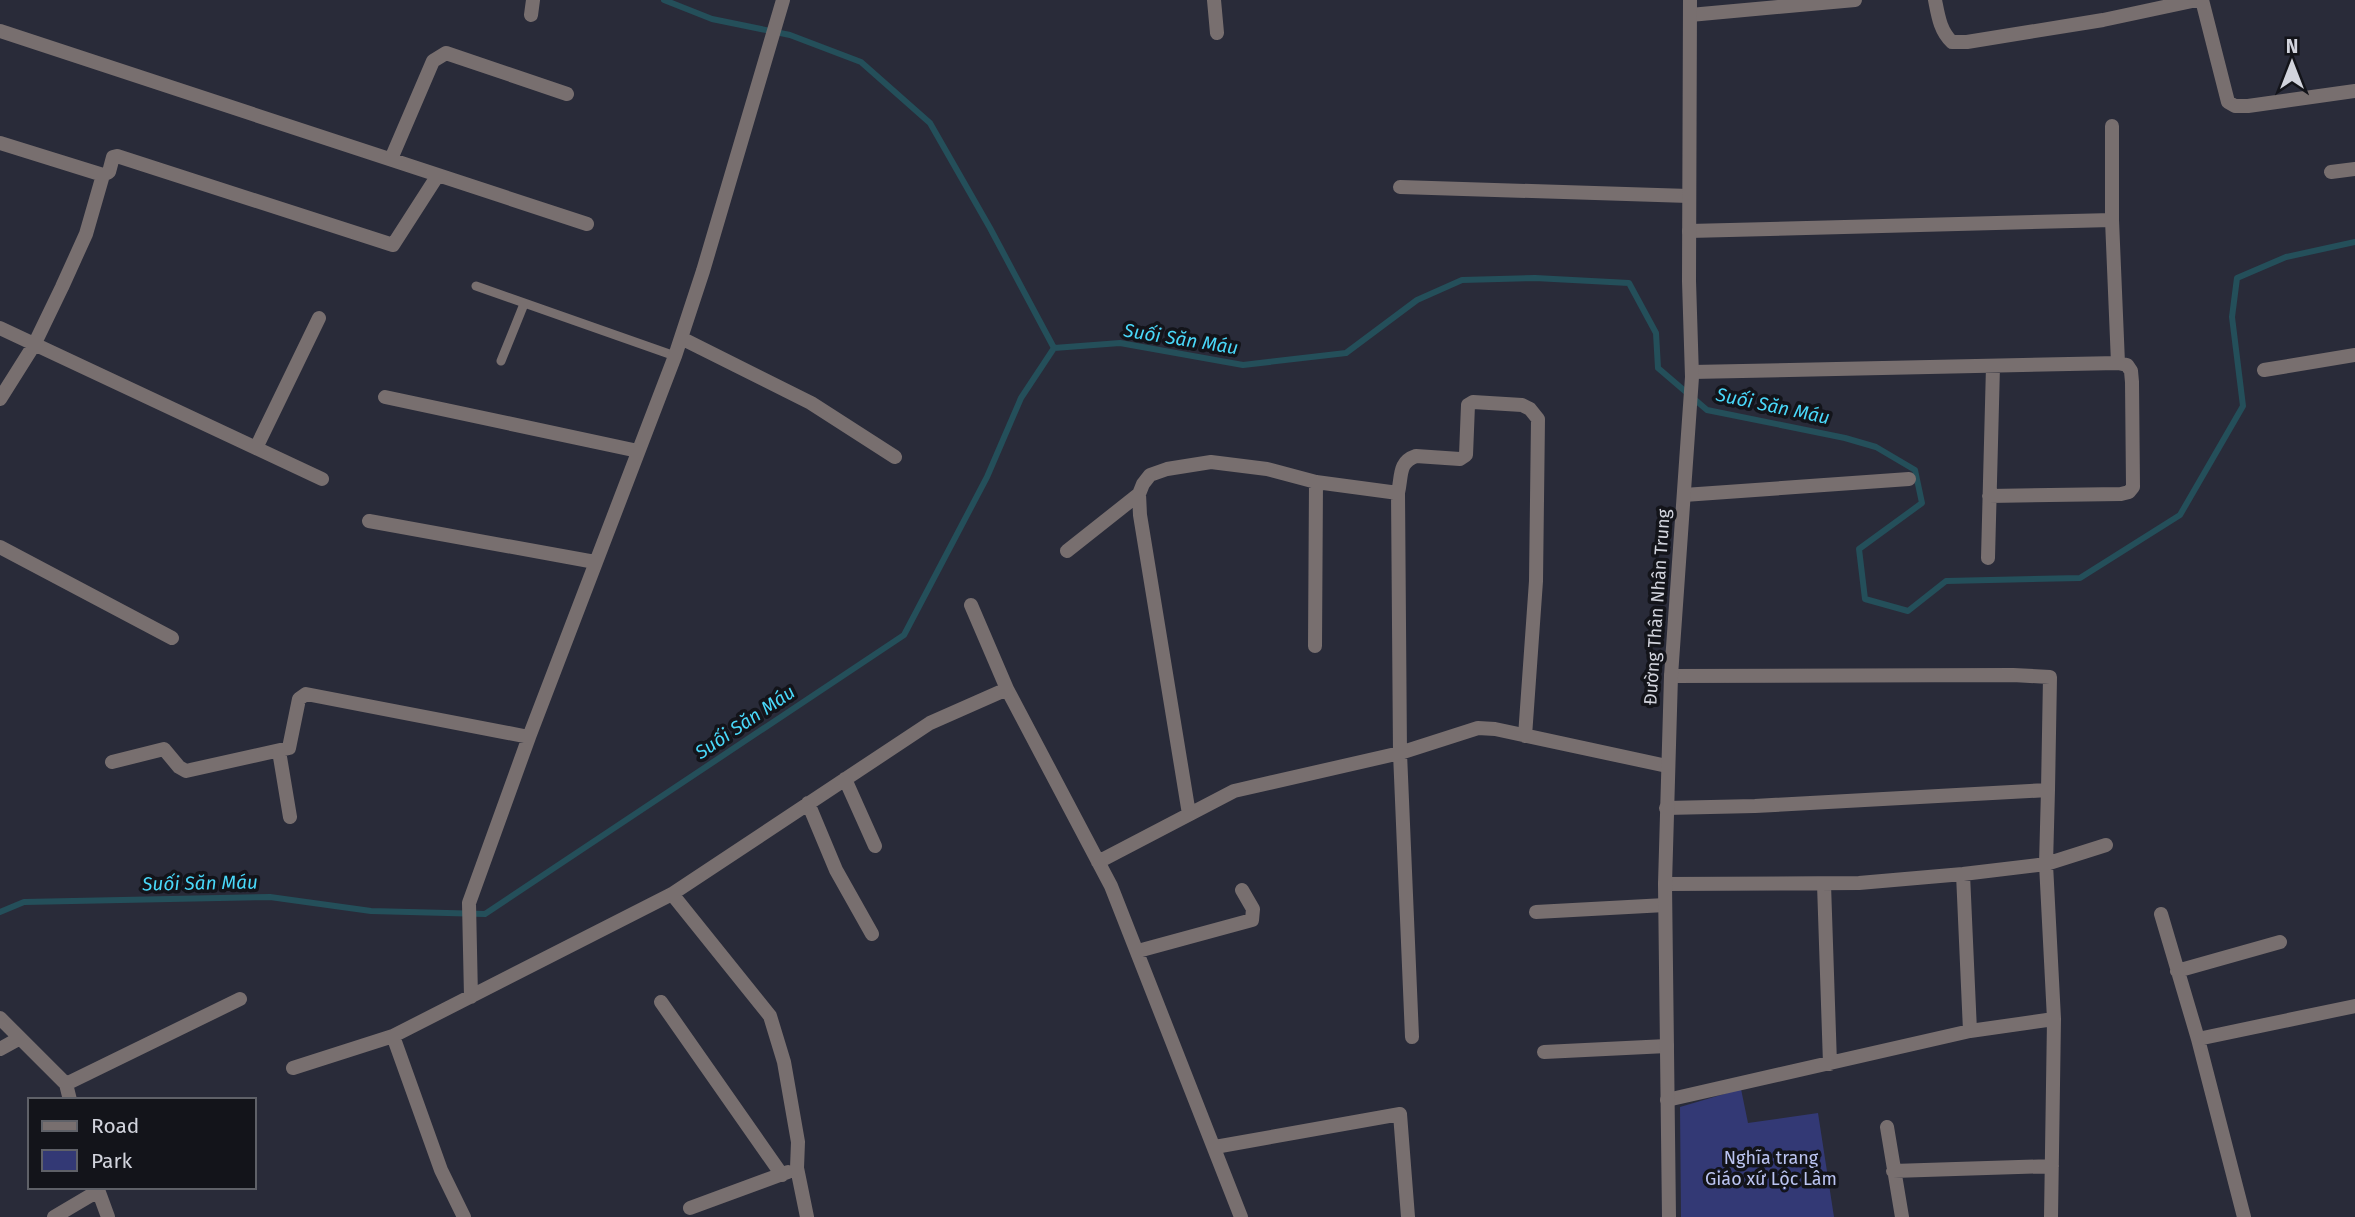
<svg xmlns="http://www.w3.org/2000/svg" width="2355" height="1217" viewBox="0 0 2355 1217" font-family="'Fira Sans',sans-serif">
<rect width="100%" height="100%" fill="#292b39"/>
<path fill="#333975" d="M1741 1089 1748 1123 1818 1113 1834 1217H1681L1680 1107Z"/>
<g fill="none" stroke-linecap="round" stroke-linejoin="round">
<path stroke="#244f5a" stroke-width="6" d="M664 0 712 19 790 35 861 62 930 123 990 228 1054 348
M0 912 24 902 270 897 371 911 485 914 904 635 987 477 1021 398 1054 348 1120 343 1243 365 1346 353 1417 300 1462 280 1535 278 1629 283 1656 333 1658 368 1707 410 1845 438 1876 447 1915 470 1922 503 1859 549 1865 599 1908 611 1946 581 2080 578 2180 515 2243 406 2232 317 2237 278 2286 257 2355 242"/>
<path stroke="#786f6f" stroke-width="9" d="M476 286 675 356
M501 361 524 304"/>
<path stroke="#786f6f" stroke-width="14" d="M1214 0 1217 33
M1935 0C1938 15 1940 31 1952 42H1967L2103 20 2197 0
M2202 0 2228 102 2235 106H2248L2355 91
M531 15 533 0
M1690 15 1855 0
M0 31 587 224
M2112 126V220L2118 363
M0 143 103 175 109 172 113 157 117 156 393 245 438 175
M391 159 433 61 446 53 567 94
M2331 172 2355 169
M1400 187 1689 196
M1689 231 2112 220
M0 328 322 479
M681 338 811 403 895 457
M2264 370 2355 355
M1692 372 2118 363 2127 365 2131 371 2132 382 2133 487 2129 492 2121 494 1989 496
M385 397 638 451
M0 399 34 345 62 287 86 234 103 175
M256 448 319 318
M1684 495 1909 479
M369 521 595 562
M0 547 172 638
M1067 551 1139 494
M1988 558 1993 366
M971 605 1007 689 1111 886 1241 1217
M1315 646 1316 482
M279 751 290 817
M112 762 164 749 179 767 186 771 289 748 299 699 306 694 529 737 675 356 703 271 783 0
M845 779 875 846
M2048 790 2046 864 2054 1019 2051 1217
M808 803 836 870 872 934
M1666 808 1755 806 2048 790 2050 677 2013 675 1671 676
M1189 814 1140 515 1139 494 1143 484 1150 475 1167 469 1211 462 1267 469 1316 482 1398 493
M1098 862 1234 791 1400 753 1478 728 1495 729 1667 766
M1963 874 1970 1031
M1665 884 1859 883 1963 874 2046 864 2106 845
M1824 884 1830 1064
M672 894 770 1016 784 1062 798 1142 797 1168 807 1217
M1536 912 1665 905
M2161 914 2198 1039 2244 1217
M1138 951 1252 920 1253 909 1242 890
M2177 971 2280 942
M471 997 469 903 529 737
M661 1002 782 1175
M0 1018 66 1084 70 1100
M393 1036 441 1170 464 1217
M1412 1037 1400 753 1398 493C1402 476 1398 462 1416 456L1460 459 1466 455 1468 405 1473 402 1522 405 1530 409 1538 419 1536 581 1525 736
M2198 1039 2355 1006
M0 1049 20 1038
M1544 1052 1667 1046
M293 1068 393 1036 672 894 930 723 1007 689
M66 1084 240 999
M1667 1100 1970 1031 2054 1019
M1887 1127 1902 1217
M1215 1147 1400 1114 1408 1217
M1893 1171 2052 1166
M97 1187 108 1217
M690 1208 788 1172
M54 1217 98 1191"/>
<path stroke="#786f6f" stroke-width="14" d="M1669 1217 1665 884 1671 676 1692 377 1689 281 1690 0"/>
</g>
<g text-anchor="middle" dominant-baseline="central" stroke-width="7" stroke-linejoin="round" paint-order="stroke">
<g font-size="18" fill="#d2d4dd" stroke="#13141a">
<text transform="translate(1657 607) rotate(-86)">Đường Thân Nhân Trung</text>
</g>
<g font-size="18" fill="#bbc4f1" stroke="#13141a">
<text x="1771" y="1158">Nghĩa trang<tspan x="1771" dy="21">Giáo xứ Lộc Lâm</tspan></text>
</g>
<g font-size="19" font-style="italic" fill="#49d8f9" stroke="#13141a">
<text transform="translate(1181 339) rotate(9)">Suối Săn Máu</text>
<text transform="translate(1773 406) rotate(12)">Suối Săn Máu</text>
<text transform="translate(745 722) rotate(-34)">Suối Săn Máu</text>
<text transform="translate(200 883) rotate(-1)">Suối Săn Máu</text>
</g>
</g>
<rect x="28" y="1098" width="228" height="91" fill="#13141a" stroke="#5f6168" stroke-width="2"/>
<rect x="42" y="1121" width="35" height="10" fill="#786f6f" stroke="#5f6168" stroke-width="2"/>
<text x="91" y="1133" font-size="21" fill="#d2d4dd">Road</text>
<rect x="42" y="1150" width="35" height="21" fill="#333975" stroke="#5f6168" stroke-width="2"/>
<text x="91" y="1168" font-size="21" fill="#d2d4dd">Park</text>
<g transform="translate(2292 63)" stroke="#13141a" stroke-width="5" paint-order="stroke">
<path d="M0-5L12 26L0 18L-12 26Z" fill="#d2d4dd"/>
<text y="-10" font-size="19" font-weight="bold" text-anchor="middle" fill="#d2d4dd">N</text>
</g>
</svg>
